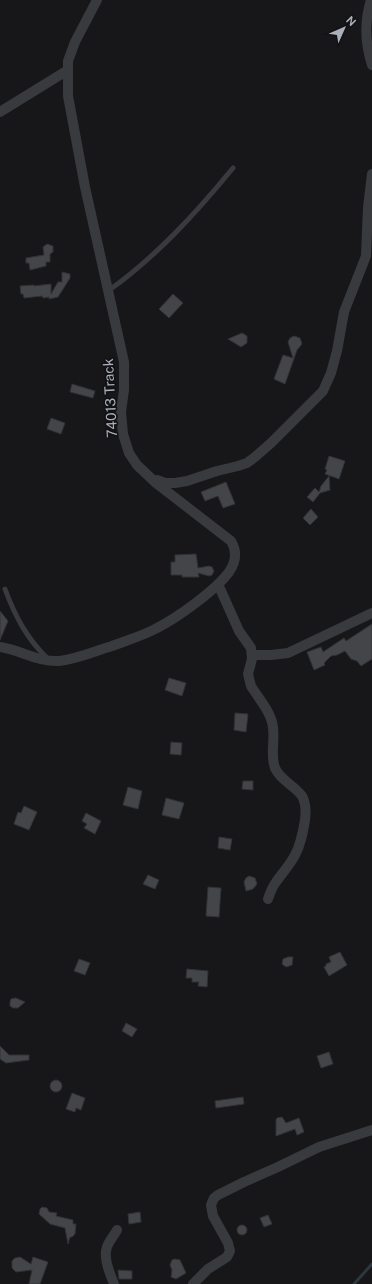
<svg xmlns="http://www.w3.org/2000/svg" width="372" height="1284" viewBox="0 0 372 1284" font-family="'Public Sans',sans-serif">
<rect width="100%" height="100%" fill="#171719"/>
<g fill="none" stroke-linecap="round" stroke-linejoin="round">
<path stroke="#2d373d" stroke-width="3" d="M354 1284 372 1264"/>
</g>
<path fill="#444549" stroke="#313235" d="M47 244 53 246V252L50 254V262H46V266L30 270 29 263H26V258L44 255 43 247Z
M62 272 70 274V278L58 297 49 299V297L43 298 42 296 24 298 23 294H21L20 286 34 285V286L51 284V294L58 282H62Z
M173 294 183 303 169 318 159 309Z
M242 333 247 336V343L241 347 228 339Z
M294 336 300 338 302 344 297 350 285 384 274 379 283 355 293 358 288 342 290 338Z
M72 384 95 391 93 398 70 392Z
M51 418 65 423 61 434 47 429Z
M329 456 345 461 339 479 325 474 327 470 325 469Z
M329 476 330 490 320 493 313 502 307 497 315 488 319 492 321 486Z
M226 482 235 504 223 508 218 496 205 501 201 492Z
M311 509 318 517 310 525 303 518Z
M196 554 198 568 209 566 212 567 214 571 212 575 209 576 198 573 199 577H182V575H171V562H175V555Z
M0 611 8 621 0 640Z
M372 624V659L361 666 357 661 351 659 345 651 337 655 331 656 324 663 325 665 314 670 307 652 321 647 323 652 344 638 346 641Z
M169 678 186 683 182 696 165 690Z
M235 713 248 714 246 732 234 730Z
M171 742 182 743 181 755 170 754Z
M243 781H253V790L242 789Z
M128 787 142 791 138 809 123 805Z
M166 798 184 803 179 819 162 815Z
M24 806 37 812 29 830 14 824 18 812 21 813Z
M86 813 101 821 95 834 84 828 87 824 82 821Z
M219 837 232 839 230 850 218 848Z
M148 875 159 880 155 889 143 884Z
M249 876 255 878 257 884 253 889 246 891 244 882 246 878Z
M208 887 221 888 219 917 206 916Z
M340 952 347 965 329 976 324 967 326 966V964L331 962 329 957Z
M288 957H293L292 965 286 967 282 964 283 959Z
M79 959 90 963 85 975 74 971Z
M187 969 208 971 207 987 198 986 199 982H192V978H186Z
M15 998H16L25 1002 18 1008H13L10 1006V1002L11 999Z
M126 1023 137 1029 132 1037 122 1031Z
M0 1046 9 1055H29V1060L6 1063 0 1059Z
M329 1052 333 1064 321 1068 317 1056Z
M50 1086a6 6 0 1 1 12 0a6 6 0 1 1-12 0Z
M72 1093 85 1098 81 1110 76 1108 75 1112 66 1109Z
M243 1097 244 1104 216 1108 215 1101Z
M282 1117 286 1123 299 1118 304 1132 297 1135 295 1129 276 1136V1120L277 1118Z
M42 1207 47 1208 49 1212 57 1213 56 1216 73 1220V1224H76L75 1234 72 1237H70L68 1244 65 1228 50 1224 39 1214 40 1209Z
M140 1212 141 1222 129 1224 128 1214Z
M268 1215 272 1224 264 1227 260 1218Z
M237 1230a5 5 0 1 1 10 0a5 5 0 1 1-10 0Z
M20 1257 31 1264 33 1257 48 1262 40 1284H29L32 1270 16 1272 12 1268V1261L15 1258Z
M175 1259 180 1260 186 1273 176 1279 171 1277 172 1270 170 1265 172 1260Z
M118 1270 132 1271V1279H119Z"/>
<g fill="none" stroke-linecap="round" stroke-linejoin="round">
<path stroke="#383a3e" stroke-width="5" d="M108 291C156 257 196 213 233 168
M5 589C15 616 27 639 48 659"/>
<path stroke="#383a3e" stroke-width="10" d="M371 0C364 22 365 43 372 65
M0 112 68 70
M157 480 165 483H175L187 481 217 471 238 466 247 463 255 457 271 443 323 391 331 373 337 351 344 312 366 256 368 207 372 174
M218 584 239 631 251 648 252 659 248 674 251 686C259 699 272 713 273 728 275 742 270 755 275 768 280 780 294 785 302 796 306 803 306 812 305 820 303 832 301 844 295 855 290 865 282 873 276 882 272 887 270 893 268 899
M0 647C20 650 38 662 59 661 77 659 95 651 112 646 127 640 143 636 157 628 177 618 216 590 229 572 236 562 237 551 231 541L156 483 137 465 129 453 123 434 121 412 124 390V362L85 187 68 96V61L75 42 97 0
M252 655H271L288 653 372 613
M114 1284C110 1274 103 1258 107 1247 109 1241 114 1236 117 1230
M193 1284 208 1269 227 1257 230 1251 228 1243 213 1216 211 1205 214 1198 218 1195 244 1182 278 1167 319 1147 372 1130"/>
</g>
<g text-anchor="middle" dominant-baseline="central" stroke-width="3.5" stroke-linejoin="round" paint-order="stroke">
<g font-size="14" fill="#aaafb9" stroke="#121214">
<text transform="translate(110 398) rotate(-93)">74013 Track</text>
</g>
</g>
<g transform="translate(344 28) rotate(45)" stroke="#121214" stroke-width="3" paint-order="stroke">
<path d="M0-3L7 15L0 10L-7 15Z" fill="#aaafb9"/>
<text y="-6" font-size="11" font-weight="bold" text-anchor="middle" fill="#aaafb9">N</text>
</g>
</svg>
